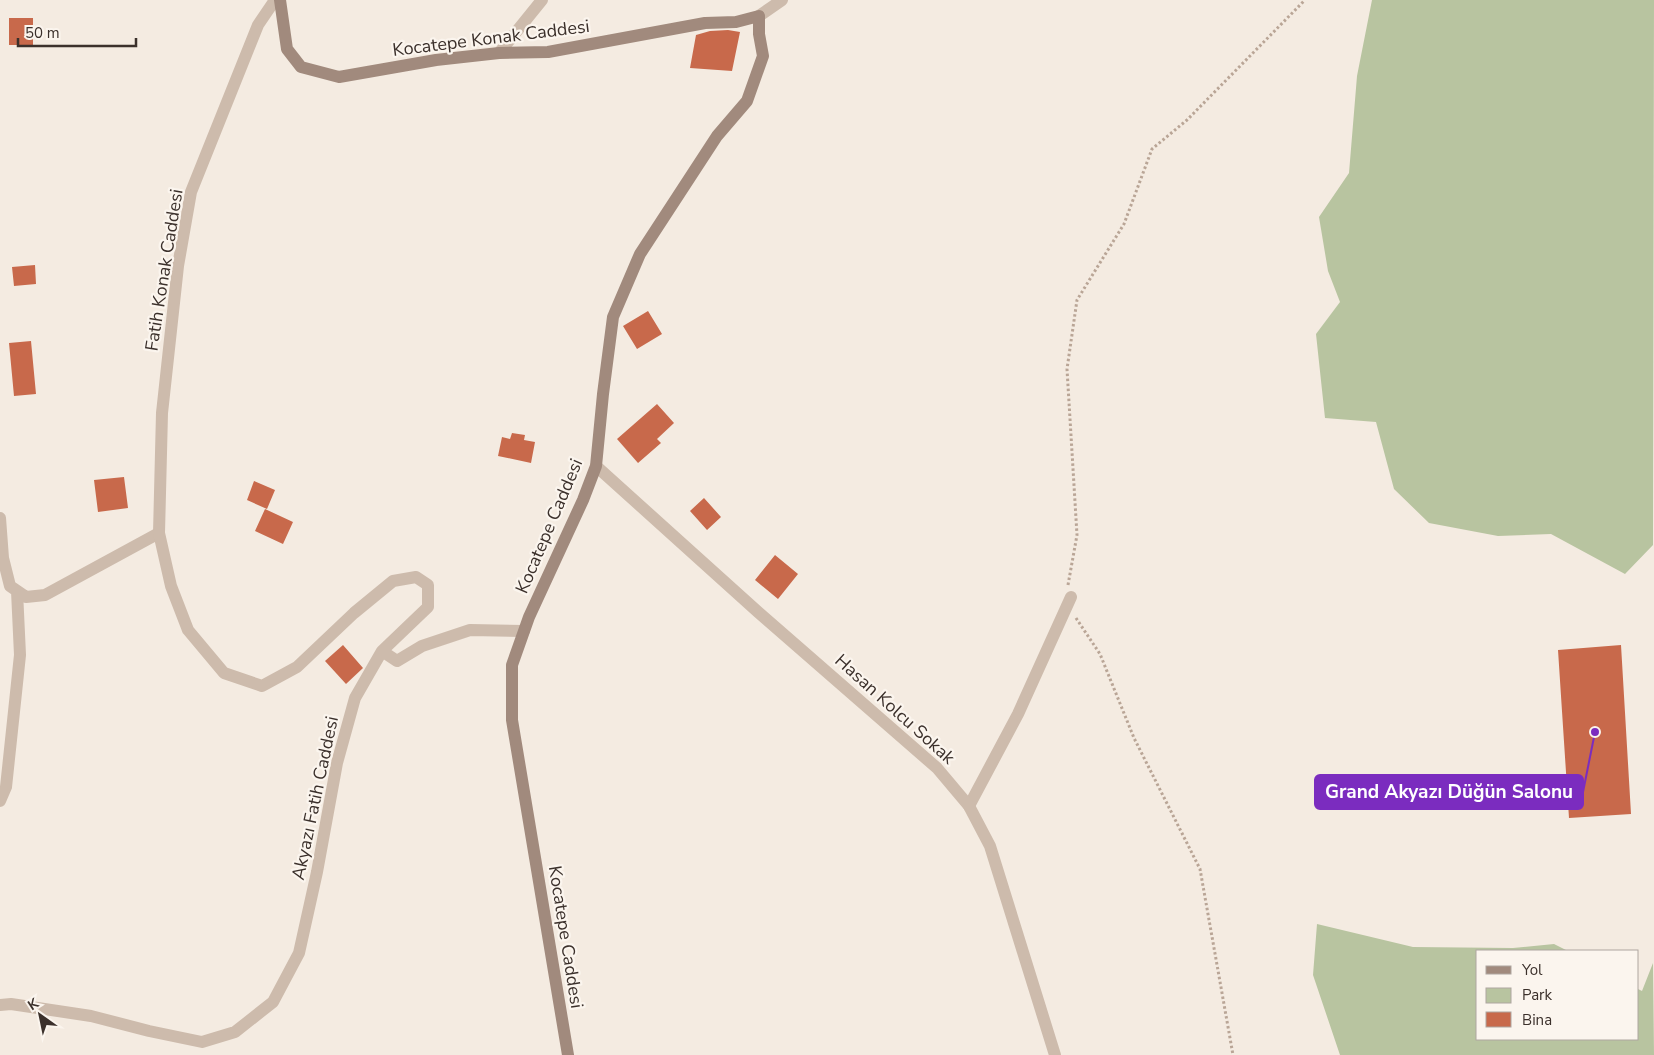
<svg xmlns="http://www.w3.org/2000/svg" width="1654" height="1055" viewBox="0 0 1654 1055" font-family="'Nunito Sans',sans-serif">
<rect width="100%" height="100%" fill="#f4ebe1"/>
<path fill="#b8c4a0" d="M1372 0H1654L1653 545 1625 574 1551 534 1498 536 1429 523 1394 489 1376 422 1325 418 1316 334 1340 302 1328 271 1319 217 1349 173 1357 76Z
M1317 924 1413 947 1513 948 1554 944 1568 951H1478V1039H1638V989L1642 991 1653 963 1654 1055H1340L1313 975Z"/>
<path fill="#c8694b" d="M9 18H33V45H9Z
M728 30 740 32 732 71 690 68 696 35 710 31Z
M35 265 36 284 14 286 12 267Z
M648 311 662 334 637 349 623 326Z
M31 341 36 394 14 396 9 343Z
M657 404 674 423 657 439 661 443 638 463 617 439Z
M512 433 525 435 524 440 535 442 531 463 498 456 502 437 510 439Z
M124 477 128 508 98 512 94 480Z
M254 481 275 490 267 509 247 500Z
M704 498 721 517 707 530 690 511Z
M265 509 293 522 283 544 255 531Z
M775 555 798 574 778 599 755 580Z
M343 645 363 668 346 684 325 661Z
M1621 645 1631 814 1569 818 1558 650Z"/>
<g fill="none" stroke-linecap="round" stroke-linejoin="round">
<path stroke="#b9a596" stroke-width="3" stroke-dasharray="2.5 2.5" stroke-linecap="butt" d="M1068 585 1077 535 1067 369 1077 300 1124 224 1152 149 1187 120 1305 0
M1076 618 1100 654 1134 738 1200 869 1233 1055"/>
<path stroke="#cdbbac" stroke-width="12" d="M759 16 782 0
M499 53 542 0
M0 518 3 558 10 586 26 597 45 595 159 533
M0 801 6 787 20 655 17 591
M969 806 1018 714 1071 597"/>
<path stroke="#cdbbac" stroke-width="12" d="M596 466 758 612 937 768 969 806 990 846 1055 1055
M382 651 397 661 422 646 470 630 524 631
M0 1005 11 1004 91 1016 149 1031 202 1042 235 1032 273 1002 299 953 317 872 337 763 355 698 382 651 428 607V585L416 577 393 581 354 613 297 667 262 686 224 673 188 630 171 586 159 533 162 413 178 266 191 192 258 25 275 0"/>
<path stroke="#a18a7d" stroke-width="12" d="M280 0 287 49 301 67 339 77 436 60 499 53 548 52 705 23 736 22 759 16V34L763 56 747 101 717 136 640 254 613 317 603 394 596 466 583 500 529 617 512 665V720L568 1055"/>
</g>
<g text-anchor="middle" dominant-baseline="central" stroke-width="4.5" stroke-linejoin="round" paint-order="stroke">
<g font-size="18" fill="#3b302b" stroke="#fbf5ee">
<text transform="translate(491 38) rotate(-7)">Kocatepe Konak Caddesi</text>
<text transform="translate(164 270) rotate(-81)">Fatih Konak Caddesi</text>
<text transform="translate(549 526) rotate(-67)">Kocatepe Caddesi</text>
<text transform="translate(895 709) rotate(42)">Hasan Kolcu Sokak</text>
<text transform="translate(315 798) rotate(-78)">Akyazı Fatih Caddesi</text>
<text transform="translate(566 937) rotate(81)">Kocatepe Caddesi</text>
</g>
</g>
<path fill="none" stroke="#7b2cbf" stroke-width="2" d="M1595 732L1583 792"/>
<circle fill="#7b2cbf" stroke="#fbf5ee" stroke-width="2" cx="1595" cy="732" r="5"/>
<rect fill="#7b2cbf" stroke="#7b2cbf" stroke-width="2" x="1315" y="775" width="268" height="34" rx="5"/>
<g font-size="19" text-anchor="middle" font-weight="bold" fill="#fff">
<text x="1449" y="798">Grand Akyazı Düğün Salonu</text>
</g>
<rect x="1476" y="950" width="162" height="90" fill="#fbf5ee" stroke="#aea6a0"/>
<rect x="1486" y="966" width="25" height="8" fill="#a18a7d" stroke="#aea6a0"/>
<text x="1522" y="975" font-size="15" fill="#3b302b">Yol</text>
<rect x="1486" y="988" width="25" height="15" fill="#b8c4a0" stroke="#aea6a0"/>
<text x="1522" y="1000" font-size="15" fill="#3b302b">Park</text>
<rect x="1486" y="1012" width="25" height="15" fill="#c8694b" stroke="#aea6a0"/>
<text x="1522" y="1025" font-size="15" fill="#3b302b">Bina</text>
<g transform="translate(40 1015) rotate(327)" stroke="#fbf5ee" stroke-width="4" paint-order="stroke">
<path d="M0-4L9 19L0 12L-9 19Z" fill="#3b302b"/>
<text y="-8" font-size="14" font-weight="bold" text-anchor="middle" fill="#3b302b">K</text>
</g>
<path d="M18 38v8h118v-8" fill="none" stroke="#3b302b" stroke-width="2.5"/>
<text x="25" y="38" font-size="15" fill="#3b302b" stroke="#fbf5ee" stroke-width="4" paint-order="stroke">50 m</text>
</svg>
